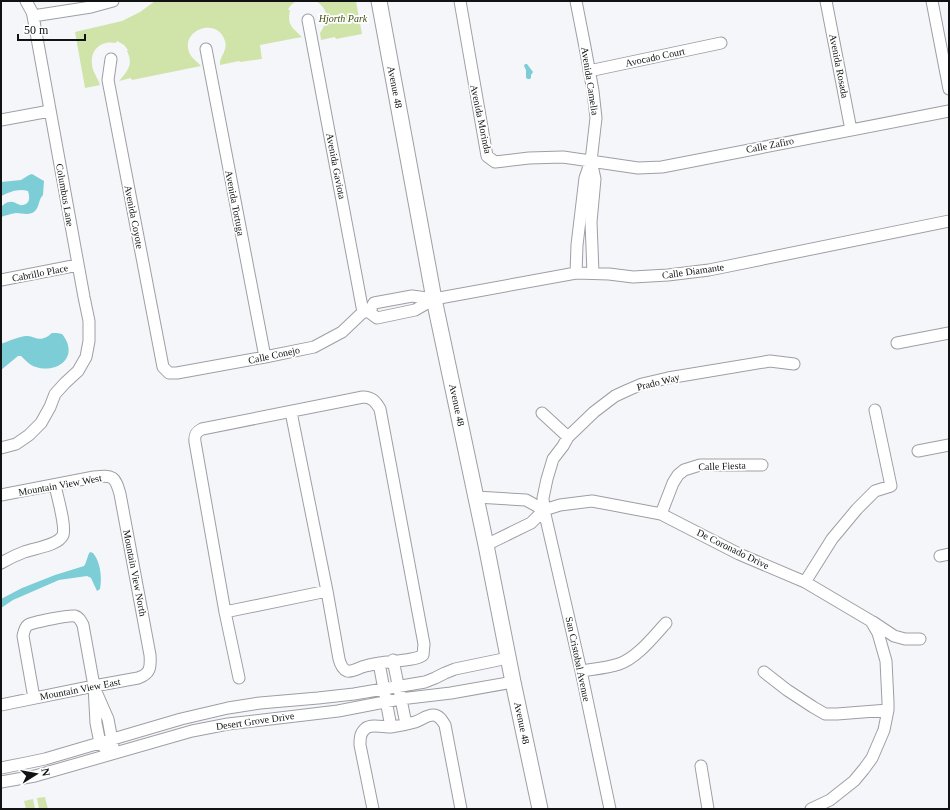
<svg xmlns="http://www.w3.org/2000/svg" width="950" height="810" viewBox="0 0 950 810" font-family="Georgia,serif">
<rect width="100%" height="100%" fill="#f4f6fa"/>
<path fill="#d0e4aa" d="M155 1H296L290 6 288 10H290C287 26 292 27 302 37L260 45 262 59 240 62 239 61 220 65C219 57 228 51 225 41 218 17 181 29 189 52 191 58 197 61 201 66L132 80 131 78 119 81C127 71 134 65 127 51L128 50 124 45 117 41 116 43C102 40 90 49 92 64 92 71 98 78 100 85L85 88 75 32 122 21 140 12Z
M316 1H356L362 34 336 39 335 37 321 40 320 33C328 21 330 10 316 1Z
M45 797 48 809H39L37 798Z
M33 799 35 809H26L24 801Z"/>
<path fill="#7dcdd7" d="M525 64H527L533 72 531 75V78C529 80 528 79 526 78V70L524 66Z
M32 174 44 181 43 195C38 200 40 206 35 211 30 216 22 213 16 213 11 214 6 215 1 217V207C4 204 6 202 10 202 15 201 18 206 23 205 30 204 30 197 28 191 18 188 10 192 1 196V182L21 180 29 175Z
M52 333H57L62 334C80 356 58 374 36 367 31 366 25 360 21 356H18L1 370V344C6 342 21 336 26 336 33 335 37 341 44 338 48 337 49 335 52 333Z
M90 552 93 553C101 563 102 578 100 589L97 591 91 578 87 576 59 580 13 600 1 608V599L22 588 55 575 84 566C87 562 87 556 90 552Z"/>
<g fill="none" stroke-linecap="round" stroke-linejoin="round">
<defs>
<path id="minor" d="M460 1 487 156 495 162 504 161 529 158 563 157 638 168 662 167 949 111
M576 1 585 47 593 91 596 118 591 161 585 178 577 245 576 273
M826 1 851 130
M932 1 949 89
M33 16 91 7 113 1
M308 20 363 312
M206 49 265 357
M111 59 108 80 163 367 169 373H177L265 357 314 347 342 332 363 312H369L377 318 415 310 434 299
M589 71 721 43
M1 120 50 111
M591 161 595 179 591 222 593 273
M1 280 78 265
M369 312 374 303 412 296 434 299 576 273 609 274 633 277 668 275 709 270 949 221
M897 343 949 333
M542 413 568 437
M1 448 16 444 29 435 41 423 50 407 55 394 65 383 78 371 86 357 89 341V321L84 297 33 16 32 12 26 1
M918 451 949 445
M1 495 94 477C113 475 115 476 120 494L150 655C151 668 150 674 138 678L94 686 1 705
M476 497 526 500 544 510
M661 514 673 483 678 475 684 470 700 465H762
M486 545 531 523 544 510 560 505 592 501 661 514 739 554 805 582 871 621 878 633 886 661 888 702V710L884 730 872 758 864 769 854 781 830 800 811 809
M940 556 949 554
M1 563C8 559 16 555 24 552 34 548 58 546 63 535 66 525 57 496 55 485
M805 582 832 539 857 509 875 491 891 486 875 410
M225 612 327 591
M873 622 894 636 905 639H920
M393 660 406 724
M379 663 391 727
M581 671C593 669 607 668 619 664 637 658 653 637 666 623
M764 672 787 690 813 707 825 714H837L888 710
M239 678 225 612 195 442C194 435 196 432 202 429L363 397C372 397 376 402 380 409L424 644 423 655C415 661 391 661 380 663 374 664 368 665 362 667 357 669 352 672 347 671 342 669 340 663 339 659L327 591 291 412
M97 694 108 719 113 746
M34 698 23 636C24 631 25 627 28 625 33 622 69 615 75 616 79 617 81 621 83 625L94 686 96 723 100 743 105 748
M701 766 708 809
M1 768 26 763 45 759 181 719 228 708 260 703 318 698 354 694 425 682 435 678 445 673 455 669 508 658
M1 782 35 776 192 731 228 724 338 711 400 699 451 693 513 682
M373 809 360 745C360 738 360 733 366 728 372 724 383 727 391 727 399 726 408 724 415 722 421 720 427 715 433 715 439 715 442 720 445 725L461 809
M610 809 581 671 544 510 543 498 547 479 553 459 563 446 568 437 594 412 615 396 628 390 642 384 668 378 770 361 794 364"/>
<path id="major" d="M379 1 434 299 486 545 513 682 540 809"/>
</defs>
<use href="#minor" stroke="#9e9fa4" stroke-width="13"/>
<use href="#major" stroke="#9e9fa4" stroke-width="17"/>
<use href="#minor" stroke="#fff" stroke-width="11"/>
<use href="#major" stroke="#fff" stroke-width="15"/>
</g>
<g text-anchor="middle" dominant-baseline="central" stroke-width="3.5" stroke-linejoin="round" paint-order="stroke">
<g font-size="10" font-style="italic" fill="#405012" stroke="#fff">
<text x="343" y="18">Hjorth Park</text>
</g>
<g font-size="10" fill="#111213" stroke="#fff">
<text transform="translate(655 57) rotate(-12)">Avocado Court</text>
<text transform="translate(839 66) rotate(79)">Avenida Rosada</text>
<text transform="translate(590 81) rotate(81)">Avenida Camelia</text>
<text transform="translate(395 87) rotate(79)">Avenue 48</text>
<text transform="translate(481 119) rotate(78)">Avenida Morinda</text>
<text transform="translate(770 145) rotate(-11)">Calle Zafiro</text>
<text transform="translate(336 166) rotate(79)">Avenida Gaviota</text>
<text transform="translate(65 195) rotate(80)">Columbus Lane</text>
<text transform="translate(235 203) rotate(79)">Avenida Tortuga</text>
<text transform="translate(134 217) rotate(79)">Avenida Coyote</text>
<text transform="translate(693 271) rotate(-8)">Calle Diamante</text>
<text transform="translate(40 273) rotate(-11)">Cabrillo Place</text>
<text transform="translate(274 355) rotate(-12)">Calle Conejo</text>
<text transform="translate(658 382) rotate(-14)">Prado Way</text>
<text transform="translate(457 405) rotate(78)">Avenue 48</text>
<text transform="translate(722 466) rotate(-2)">Calle Fiesta</text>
<text transform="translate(60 485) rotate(-10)">Mountain View West</text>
<text transform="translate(733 549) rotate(26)">De Coronado Drive</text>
<text transform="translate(135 573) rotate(79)">Mountain View North</text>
<text transform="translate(578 659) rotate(78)">San Cristobal Avenue</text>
<text transform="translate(80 689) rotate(-11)">Mountain View East</text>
<text transform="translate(255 721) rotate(-8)">Desert Grove Drive</text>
<text transform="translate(522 723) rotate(78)">Avenue 48</text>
</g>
</g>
<rect width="950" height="810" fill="none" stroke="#111213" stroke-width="4"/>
<g transform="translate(36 774) rotate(79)" stroke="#ffffff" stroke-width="3" paint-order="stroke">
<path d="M0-3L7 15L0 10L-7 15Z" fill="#111213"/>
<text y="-6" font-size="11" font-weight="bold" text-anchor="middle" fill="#111213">N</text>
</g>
<path d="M18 34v6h67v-6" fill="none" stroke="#111213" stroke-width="2"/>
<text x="24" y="34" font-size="12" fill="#111213" stroke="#ffffff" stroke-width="3" paint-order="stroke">50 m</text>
</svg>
